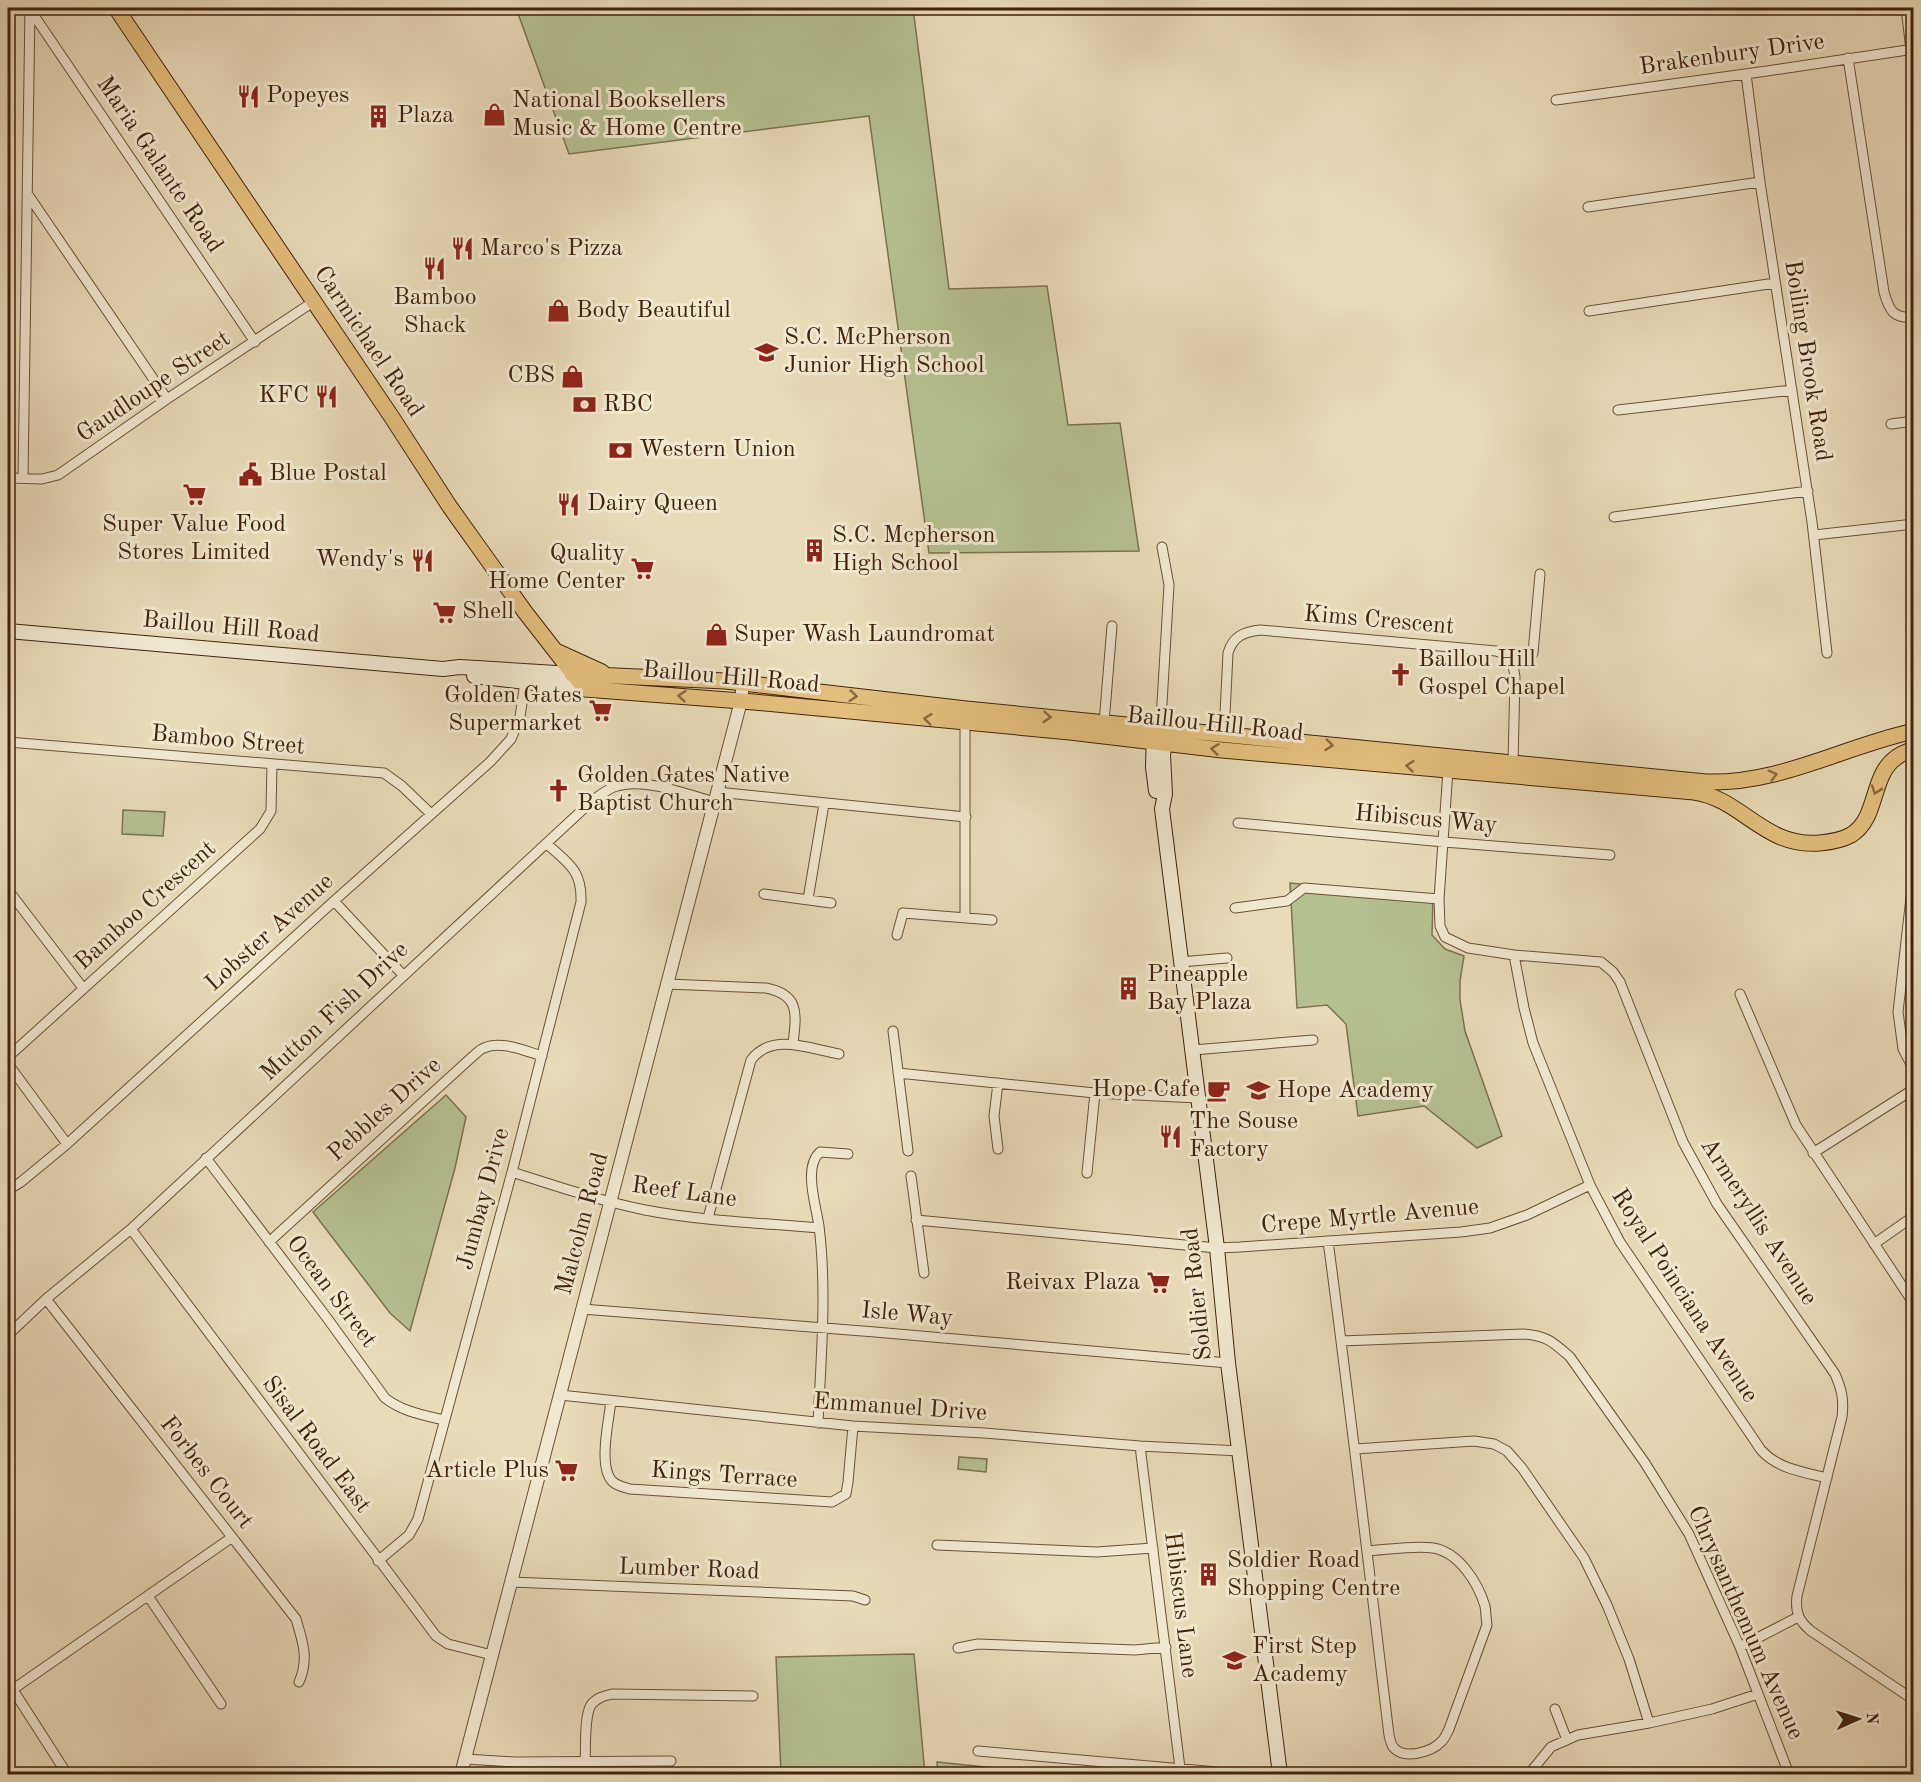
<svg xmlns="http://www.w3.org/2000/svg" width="1921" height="1782" viewBox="0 0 1921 1782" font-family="'Old Standard TT',serif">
<rect width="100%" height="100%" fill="#e8dbb8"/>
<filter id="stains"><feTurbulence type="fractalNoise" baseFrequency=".00333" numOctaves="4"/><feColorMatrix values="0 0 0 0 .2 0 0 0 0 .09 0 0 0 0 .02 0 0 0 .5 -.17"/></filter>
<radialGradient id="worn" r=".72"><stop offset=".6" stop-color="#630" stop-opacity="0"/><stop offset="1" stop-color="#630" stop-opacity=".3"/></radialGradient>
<path fill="#b5c08f" stroke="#7c724d" stroke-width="1.5" d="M516 8H913L949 289 1047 286 1068 425 1120 423 1139 551 929 553 869 116 569 154Z
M123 810 165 812 163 836 122 834Z
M1290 883 1433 897 1432 935 1445 949 1464 956 1460 981V1000L1465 1031 1502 1136 1477 1148 1424 1106 1358 1116 1346 1024 1327 1005 1297 1008Z
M446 1095 466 1117 455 1168 410 1331 390 1313 313 1212Z
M959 1457 987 1459 986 1472 958 1469Z
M914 1654 925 1774H781L776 1657Z
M937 1762 995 1768V1774H938Z"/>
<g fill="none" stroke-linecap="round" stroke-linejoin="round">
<defs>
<path id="minor" d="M1906 8 1911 50
M31 11 255 342
M1848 58 1884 292C1889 310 1893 319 1914 317
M1746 74 1760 182 1812 522 1827 653
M1556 100 1767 71 1914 49
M29 196 167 399
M1588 207 1760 182
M1589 311 1775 283
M1618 410 1792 390
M1891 424 1914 421
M8 478 42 479 58 475 167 399 313 302
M23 478 30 8
M1614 517 1808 491
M1814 535 1914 524
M1162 547 1169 585 1161 720 1166 728
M1911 626H1914
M1513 664 1525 662 1533 653 1540 574
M1104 723 1112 626
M1224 734 1228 653C1233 636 1244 632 1260 630L1496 651C1511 656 1513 662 1515 677L1513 764
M8 742 384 773 402 786 431 814
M1448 770 1439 899 1440 926 1445 937 1468 948 1514 955 1601 962 1613 972 1620 982 1683 1142 1717 1204 1835 1374C1842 1390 1844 1400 1842 1417L1797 1596C1795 1613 1799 1621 1811 1631L1914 1700
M717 792 966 817
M1238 823 1444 842 1610 855
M1914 871 1898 1012 1903 1049 1914 1070
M8 890 83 988
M764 894 831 903
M808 899 824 804
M334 901 403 975
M1235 908 1287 901 1304 888 1439 899
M965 916V718
M897 935 903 913 992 920
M1514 955 1524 1008 1533 1043 1590 1185 1620 1242 1761 1450C1778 1469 1803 1472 1827 1478
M1180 962 1227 958
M667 984 766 988C801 995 796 1015 793 1044
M1740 994 1796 1125 1914 1304
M893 1031 908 1151
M1193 1050 1313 1040
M8 1057 260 829 271 811 272 764
M8 1064 67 1144
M898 1073 1095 1093 1198 1098
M998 1149 994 1116 998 1083
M1813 1153 1914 1089
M206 1158 327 1318 385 1398C403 1412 423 1415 444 1420
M512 1172C556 1186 600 1201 645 1210 702 1221 761 1223 819 1228
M1087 1173 1095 1093
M911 1176 924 1273
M8 1190 21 1182 67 1144 334 901 490 762 511 739 520 717 525 682
M708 1218 751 1060C772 1032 810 1049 839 1054
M916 1220 1217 1248 1240 1247 1461 1232 1490 1228 1527 1215 1590 1185
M131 1229 436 1636 448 1644 492 1655
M1328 1241C1350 1405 1369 1570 1389 1735 1390 1739 1391 1745 1394 1748 1405 1760 1432 1752 1442 1741 1445 1738 1447 1733 1449 1729L1487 1625C1486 1619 1486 1612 1485 1606 1478 1583 1459 1552 1433 1548 1415 1545 1386 1550 1367 1551
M269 1242 472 1057C476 1054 480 1049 484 1048 501 1040 525 1051 542 1056
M1874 1244 1914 1216
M46 1299 296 1619C303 1642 309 1660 299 1682
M582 1309 875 1332 1228 1363
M8 1335 46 1299 131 1229 593 800C601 795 608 788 617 786 646 778 686 794 714 802
M1341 1341 1523 1334C1547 1336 1552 1341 1570 1357L1645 1463 1689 1534 1740 1647 1789 1774
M560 1395 853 1426 984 1433 1140 1446 1240 1451
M611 1401C609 1420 598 1466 612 1481 617 1486 623 1487 630 1489L832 1502 846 1494 848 1482 853 1426
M818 1423C821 1358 827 1291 819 1226 816 1205 803 1167 820 1152L848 1154
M1140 1446 1180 1768
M1355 1449 1474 1441 1494 1444 1507 1451 1522 1468 1584 1558 1607 1605 1629 1659 1649 1723
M937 1545 1097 1552 1153 1548
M378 1561 409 1535 418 1519 512 1172 581 902C582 870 569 864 547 844
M511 1582 853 1596 865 1600
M148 1596 221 1704
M1740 1647 1798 1617
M958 1648 978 1644 1135 1650 1166 1647
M8 1682 67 1774
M12 1690 231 1538
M1555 1709 1567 1740
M978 1751 1240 1774
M465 1759 515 1762 671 1761
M585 1762C586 1748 584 1716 591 1705 596 1698 604 1696 612 1694L753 1696
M1529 1774 1551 1747 1578 1735 1649 1723 1712 1709 1758 1694"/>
<path id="tertiary" d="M461 1774 741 701 743 683"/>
<path id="secondary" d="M8 631 443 669 460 667 572 674
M474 676 585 689
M1154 732 1153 767 1156 791
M1166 733 1163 755 1165 794 1162 809 1217 1248 1228 1363 1280 1774"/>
<path id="primary" d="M116 8 391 416 450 507 525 612 585 689 754 702 1070 732 1222 750 1694 792C1743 799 1764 848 1820 843 1830 842 1842 840 1851 835 1879 818 1870 775 1897 757 1902 753 1908 751 1914 749
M558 652 602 672
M572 674 725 681 966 709 1706 782C1781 784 1842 747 1914 731"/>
</defs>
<use href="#minor" stroke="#6c5136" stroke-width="11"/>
<use href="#tertiary" stroke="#6c5136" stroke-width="14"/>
<use href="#secondary" stroke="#42230b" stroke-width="16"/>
<use href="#primary" stroke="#42230b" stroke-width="17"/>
<use href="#minor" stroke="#f0e8d1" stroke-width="9"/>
<use href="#tertiary" stroke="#f0e8d1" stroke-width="12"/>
<use href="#secondary" stroke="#f0e8d1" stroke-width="14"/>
<use href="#primary" stroke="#e4be7c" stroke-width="15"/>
</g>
<defs><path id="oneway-chevron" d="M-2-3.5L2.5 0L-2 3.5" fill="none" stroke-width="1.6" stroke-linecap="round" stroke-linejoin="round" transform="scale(1.5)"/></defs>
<g stroke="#8b693e">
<use href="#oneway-chevron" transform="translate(682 696) rotate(-175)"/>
<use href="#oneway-chevron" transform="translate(853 696) rotate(6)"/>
<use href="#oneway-chevron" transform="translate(1047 717) rotate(5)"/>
<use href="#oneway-chevron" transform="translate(928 719) rotate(-174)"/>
<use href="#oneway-chevron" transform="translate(1329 745) rotate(6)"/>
<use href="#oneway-chevron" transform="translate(1215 749) rotate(-173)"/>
<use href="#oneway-chevron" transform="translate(1410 766) rotate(-175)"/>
<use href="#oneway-chevron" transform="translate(1773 775) rotate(-15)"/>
<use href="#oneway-chevron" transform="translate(1876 790) rotate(109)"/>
</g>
<defs>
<symbol id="restaurant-bare" viewBox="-9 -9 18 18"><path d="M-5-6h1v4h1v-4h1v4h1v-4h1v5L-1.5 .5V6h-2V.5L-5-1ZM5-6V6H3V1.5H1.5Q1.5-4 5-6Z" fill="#8f2418" stroke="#f0e8d1" stroke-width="2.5" paint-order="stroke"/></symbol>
<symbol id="shop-bare" viewBox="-9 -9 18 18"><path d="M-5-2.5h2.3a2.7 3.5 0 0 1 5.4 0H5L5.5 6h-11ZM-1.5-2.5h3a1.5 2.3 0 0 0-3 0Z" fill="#8f2418" stroke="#f0e8d1" stroke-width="2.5" paint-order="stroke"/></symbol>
<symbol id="building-bare" viewBox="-9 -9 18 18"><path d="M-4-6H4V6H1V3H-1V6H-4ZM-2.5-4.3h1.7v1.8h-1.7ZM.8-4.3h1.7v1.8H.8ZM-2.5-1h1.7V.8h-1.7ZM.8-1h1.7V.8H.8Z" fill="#8f2418" stroke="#f0e8d1" stroke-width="2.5" paint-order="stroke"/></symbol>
<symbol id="school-bare" viewBox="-9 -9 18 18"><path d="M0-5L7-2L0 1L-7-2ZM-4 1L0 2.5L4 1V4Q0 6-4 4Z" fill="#8f2418" stroke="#f0e8d1" stroke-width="2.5" paint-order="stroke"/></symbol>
<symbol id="bank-bare" viewBox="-9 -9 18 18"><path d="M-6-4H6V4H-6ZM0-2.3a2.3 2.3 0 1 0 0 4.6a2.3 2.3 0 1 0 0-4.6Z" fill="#8f2418" stroke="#f0e8d1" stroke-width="2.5" paint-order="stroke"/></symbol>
<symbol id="civic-bare" viewBox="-9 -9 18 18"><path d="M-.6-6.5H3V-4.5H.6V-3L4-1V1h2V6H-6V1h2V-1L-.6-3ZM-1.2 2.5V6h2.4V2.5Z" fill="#8f2418" stroke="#f0e8d1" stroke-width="2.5" paint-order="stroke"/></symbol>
<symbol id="supermarket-bare" viewBox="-9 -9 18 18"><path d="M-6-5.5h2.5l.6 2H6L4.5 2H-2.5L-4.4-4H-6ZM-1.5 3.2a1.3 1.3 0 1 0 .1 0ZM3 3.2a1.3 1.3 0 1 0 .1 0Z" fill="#8f2418" stroke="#f0e8d1" stroke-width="2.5" paint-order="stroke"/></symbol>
<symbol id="church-bare" viewBox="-9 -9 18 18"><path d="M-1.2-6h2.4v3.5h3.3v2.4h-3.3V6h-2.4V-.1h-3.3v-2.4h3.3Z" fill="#8f2418" stroke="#f0e8d1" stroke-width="2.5" paint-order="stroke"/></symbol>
<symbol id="cafe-bare" viewBox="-9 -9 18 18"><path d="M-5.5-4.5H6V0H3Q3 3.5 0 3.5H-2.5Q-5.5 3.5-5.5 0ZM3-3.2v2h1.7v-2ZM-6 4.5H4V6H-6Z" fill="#8f2418" stroke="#f0e8d1" stroke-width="2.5" paint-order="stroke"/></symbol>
</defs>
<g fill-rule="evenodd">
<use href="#restaurant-bare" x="232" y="80" width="33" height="33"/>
<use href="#shop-bare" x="478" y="98" width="33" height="33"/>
<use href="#building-bare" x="362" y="100" width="33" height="33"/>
<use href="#restaurant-bare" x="446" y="232" width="33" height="33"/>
<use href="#restaurant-bare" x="418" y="252" width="33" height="33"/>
<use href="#shop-bare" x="542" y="294" width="33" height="33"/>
<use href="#school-bare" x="750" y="336" width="33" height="33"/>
<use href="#shop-bare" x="556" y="360" width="33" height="33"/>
<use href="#restaurant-bare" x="310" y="380" width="33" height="33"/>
<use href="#bank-bare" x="568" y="388" width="33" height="33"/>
<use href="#bank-bare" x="604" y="434" width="33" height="33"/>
<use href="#civic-bare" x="234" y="458" width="33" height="33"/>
<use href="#supermarket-bare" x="178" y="478" width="33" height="33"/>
<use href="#restaurant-bare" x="552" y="488" width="33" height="33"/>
<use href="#building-bare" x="798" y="534" width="33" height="33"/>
<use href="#restaurant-bare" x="406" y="544" width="33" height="33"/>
<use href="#supermarket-bare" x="626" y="552" width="33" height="33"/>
<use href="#supermarket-bare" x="428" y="596" width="33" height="33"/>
<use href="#shop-bare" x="700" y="618" width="33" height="33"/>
<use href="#church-bare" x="1384" y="658" width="33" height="33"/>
<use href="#supermarket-bare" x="584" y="694" width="33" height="33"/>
<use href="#church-bare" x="542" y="774" width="33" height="33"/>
<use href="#building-bare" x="1112" y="972" width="33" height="33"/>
<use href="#cafe-bare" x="1202" y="1074" width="33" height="33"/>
<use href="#school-bare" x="1242" y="1074" width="33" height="33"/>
<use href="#restaurant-bare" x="1154" y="1120" width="33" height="33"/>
<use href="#supermarket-bare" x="1142" y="1266" width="33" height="33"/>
<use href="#supermarket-bare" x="550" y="1454" width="33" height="33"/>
<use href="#building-bare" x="1192" y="1558" width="33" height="33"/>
<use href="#school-bare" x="1218" y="1644" width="33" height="33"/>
</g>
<g text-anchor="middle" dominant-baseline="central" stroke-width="6" stroke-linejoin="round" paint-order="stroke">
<g font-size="24" fill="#42230b" stroke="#f0e8d1">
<text transform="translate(1732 55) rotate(-8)">Brakenbury Drive</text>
<text transform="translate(159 165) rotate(56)">Maria Galante Road</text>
<text transform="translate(368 342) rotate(56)">Carmichael Road</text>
<text transform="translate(1807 361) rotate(81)">Boiling Brook Road</text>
<text transform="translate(154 387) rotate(-34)">Gaudloupe Street</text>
<text transform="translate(1379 621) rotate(5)">Kims Crescent</text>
<text transform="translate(231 628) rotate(5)">Baillou Hill Road</text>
<text transform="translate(731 678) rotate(5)">Baillou Hill Road</text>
<text transform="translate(1215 725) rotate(6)">Baillou Hill Road</text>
<text transform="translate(228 741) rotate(5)">Bamboo Street</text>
<text transform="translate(1426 820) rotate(5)">Hibiscus Way</text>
<text transform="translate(146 906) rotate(-42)">Bamboo Crescent</text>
<text transform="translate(270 933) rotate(-42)">Lobster Avenue</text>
<text transform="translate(335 1012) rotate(-43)">Mutton Fish Drive</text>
<text transform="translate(385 1110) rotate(-42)">Pebbles Drive</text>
<text transform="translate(684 1193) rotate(8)">Reef Lane</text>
<text transform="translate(484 1199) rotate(-75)">Jumbay Drive</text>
<text transform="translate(1370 1217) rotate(-5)">Crepe Myrtle Avenue</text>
<text transform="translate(1758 1222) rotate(57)">Armeryllis Avenue</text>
<text transform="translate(583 1224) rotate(-75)">Malcolm Road</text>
<text transform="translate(331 1292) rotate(53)">Ocean Street</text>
<text transform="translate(1198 1294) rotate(-96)">Soldier Road</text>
<text transform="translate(1684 1296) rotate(57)">Royal Poinciana Avenue</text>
<text transform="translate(907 1315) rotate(5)">Isle Way</text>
<text transform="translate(900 1408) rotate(4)">Emmanuel Drive</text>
<text transform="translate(316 1445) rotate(53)">Sisal Road East</text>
<text transform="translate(206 1473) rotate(52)">Forbes Court</text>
<text transform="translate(724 1476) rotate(4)">Kings Terrace</text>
<text transform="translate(689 1570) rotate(2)">Lumber Road</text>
<text transform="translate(1180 1605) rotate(83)">Hibiscus Lane</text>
<text transform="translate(1745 1623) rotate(66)">Chrysanthemum Avenue</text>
</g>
<g font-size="24" fill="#42230b" stroke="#f0e8d1" text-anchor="start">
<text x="266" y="96">Popeyes</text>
<text x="512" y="101">National Booksellers<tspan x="512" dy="28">Music &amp; Home Centre</tspan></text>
<text x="397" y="116">Plaza</text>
<text x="480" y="249">Marco's Pizza</text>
<text x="435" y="298" text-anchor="middle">Bamboo<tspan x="435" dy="28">Shack</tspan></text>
<text x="576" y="311">Body Beautiful</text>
<text x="784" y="338">S.C. McPherson<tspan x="784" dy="28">Junior High School</tspan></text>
<text x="555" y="376" text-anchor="end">CBS</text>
<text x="309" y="396" text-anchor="end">KFC</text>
<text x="603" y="405">RBC</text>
<text x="639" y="450">Western Union</text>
<text x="269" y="474">Blue Postal</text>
<text x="587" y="504">Dairy Queen</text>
<text x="194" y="525" text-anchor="middle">Super Value Food<tspan x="194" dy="28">Stores Limited</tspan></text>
<text x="832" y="536">S.C. Mcpherson<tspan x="832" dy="28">High School</tspan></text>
<text x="625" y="554" text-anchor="end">Quality<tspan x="625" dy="28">Home Center</tspan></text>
<text x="404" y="560" text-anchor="end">Wendy's</text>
<text x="462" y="612">Shell</text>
<text x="734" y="635">Super Wash Laundromat</text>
<text x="1418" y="660">Baillou Hill<tspan x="1418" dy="28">Gospel Chapel</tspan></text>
<text x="582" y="696" text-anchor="end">Golden Gates<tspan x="582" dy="28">Supermarket</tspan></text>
<text x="577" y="776">Golden Gates Native<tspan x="577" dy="28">Baptist Church</tspan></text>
<text x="1147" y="975">Pineapple<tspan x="1147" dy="28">Bay Plaza</tspan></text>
<text x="1200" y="1090" text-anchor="end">Hope Cafe</text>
<text x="1277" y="1091">Hope Academy</text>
<text x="1189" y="1122">The Souse<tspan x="1189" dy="28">Factory</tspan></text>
<text x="1140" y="1283" text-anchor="end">Reivax Plaza</text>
<text x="549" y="1471" text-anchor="end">Article Plus</text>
<text x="1227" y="1561">Soldier Road<tspan x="1227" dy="28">Shopping Centre</tspan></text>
<text x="1252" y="1647">First Step<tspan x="1252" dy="28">Academy</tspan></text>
</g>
</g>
<rect width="1921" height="1782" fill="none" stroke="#e8dbb8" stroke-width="30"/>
<rect x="9" y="9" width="1903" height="1764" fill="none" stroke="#42230b" stroke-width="3"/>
<rect x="15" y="15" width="1891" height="1752" fill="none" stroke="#42230b" stroke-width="1.5"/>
<g transform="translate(1858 1719) rotate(87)" stroke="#f0e8d1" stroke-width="4.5" paint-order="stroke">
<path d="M0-4.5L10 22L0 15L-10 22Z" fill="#42230b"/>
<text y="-9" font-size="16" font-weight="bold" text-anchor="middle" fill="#42230b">N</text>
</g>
<rect width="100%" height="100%" filter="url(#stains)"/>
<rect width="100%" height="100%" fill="url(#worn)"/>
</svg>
